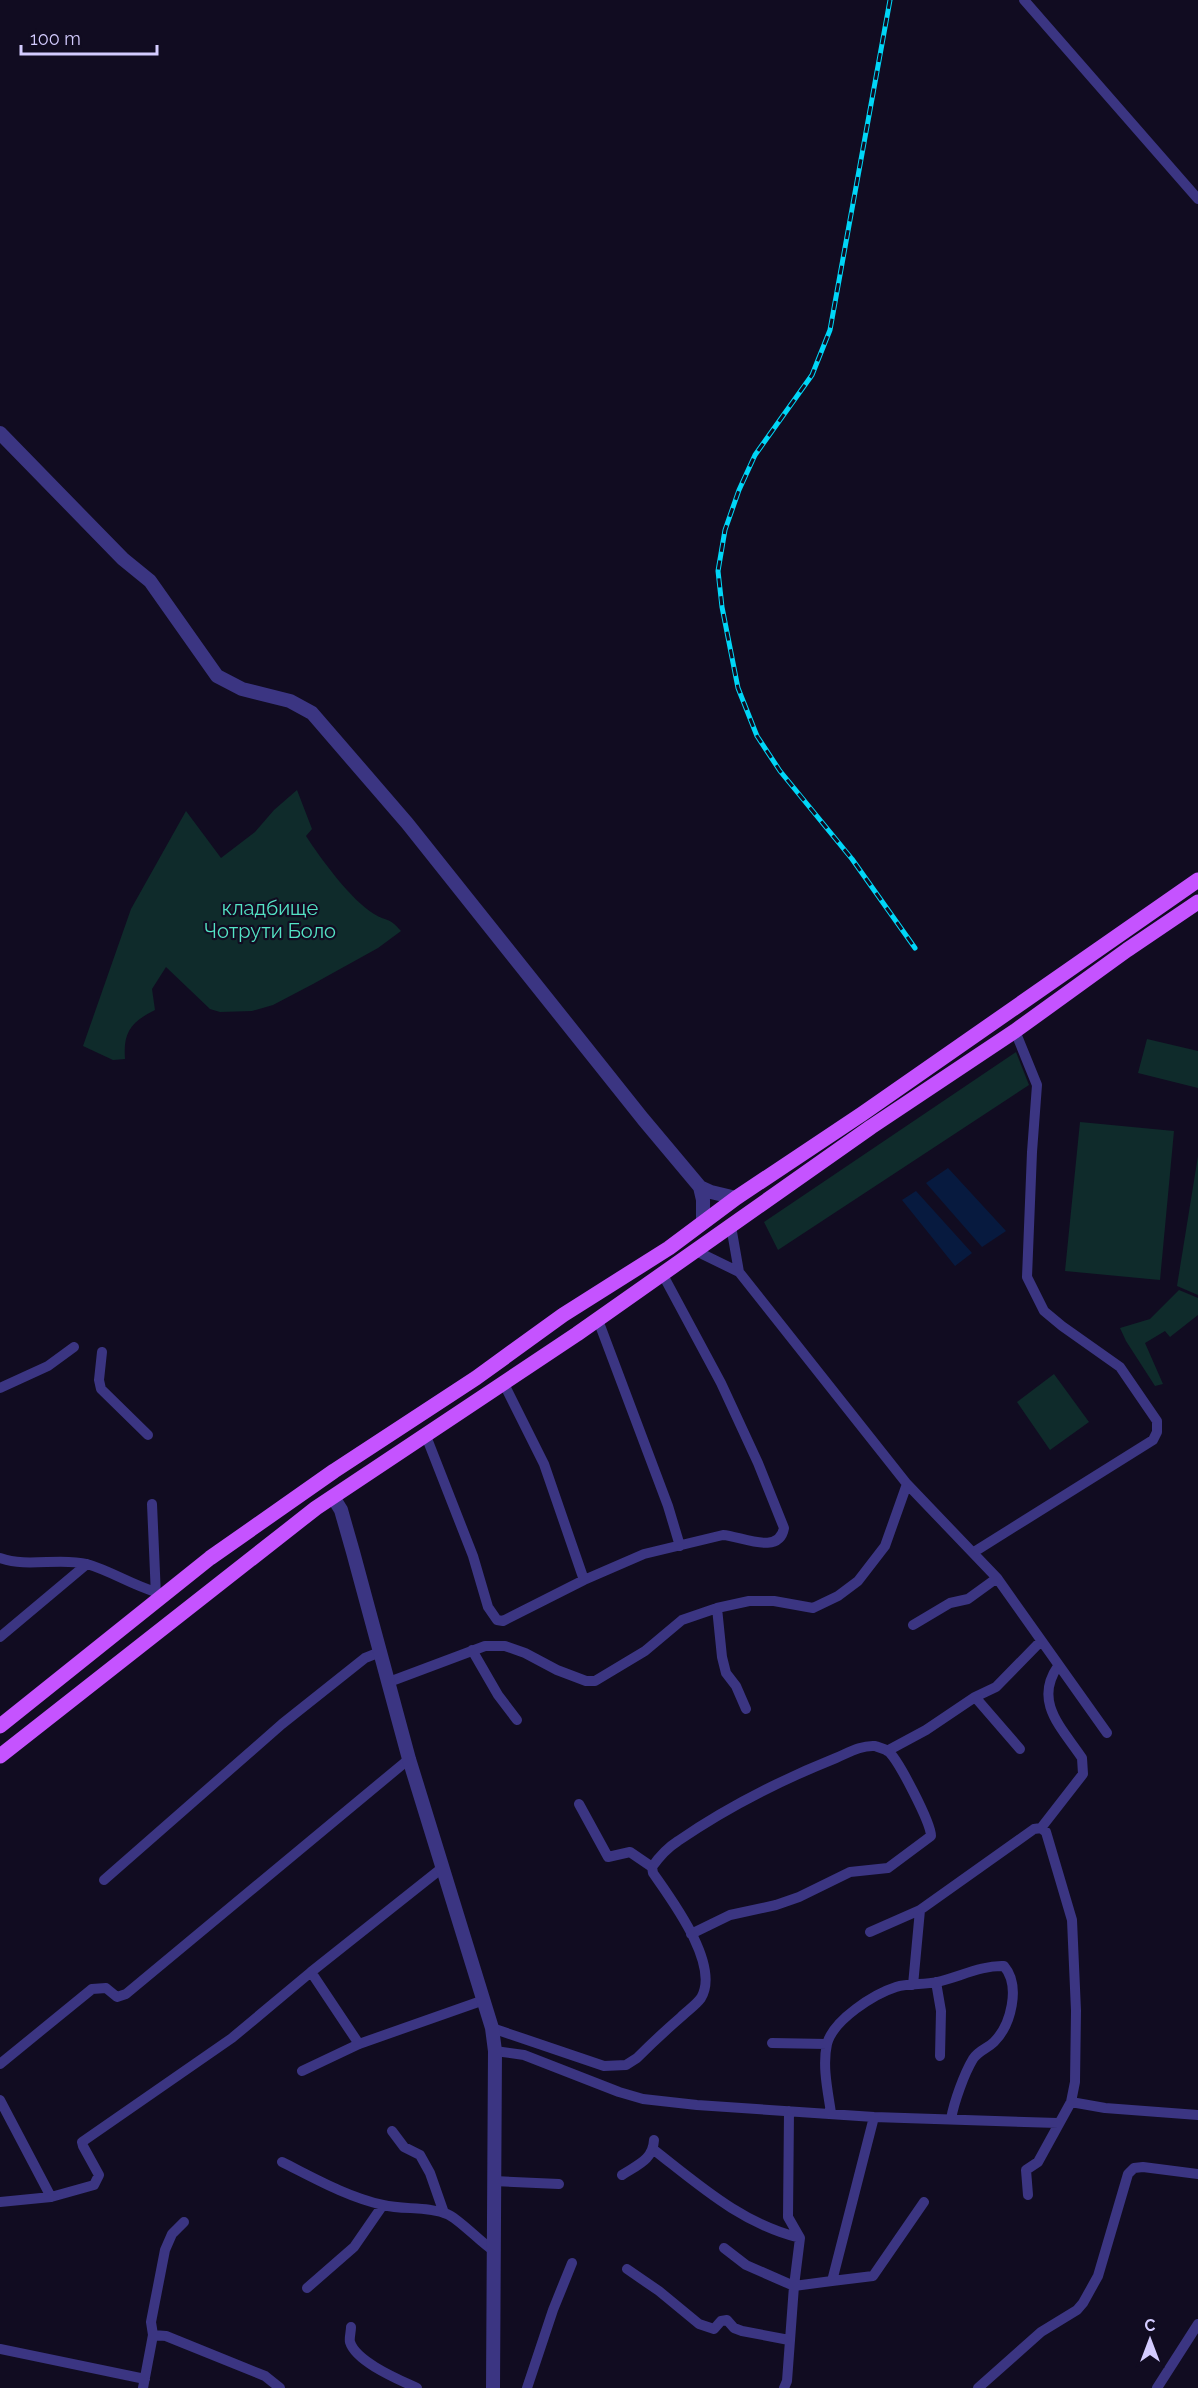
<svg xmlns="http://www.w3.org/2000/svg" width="1198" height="2388" viewBox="0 0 1198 2388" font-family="Raleway,sans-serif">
<rect width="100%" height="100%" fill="#110c21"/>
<path fill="#0f2b2b" d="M297 790 312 829 306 836C321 859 351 900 374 914 387 922 388 916 401 931L378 948 313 984 273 1005 252 1011 220 1012 210 1009 166 967 152 989 155 1010C131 1022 123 1032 125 1059L113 1060 83 1046 131 909 186 811 221 858 255 832 274 810Z
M1147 1039 1198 1051V1088L1138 1073Z
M1016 1052 1029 1085 778 1250 764 1222Z
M1080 1122 1174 1131 1160 1280 1065 1271Z
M1198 1156V1295L1177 1286Z
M1179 1290 1198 1298V1315L1170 1337 1165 1331 1145 1343 1163 1384 1155 1386 1126 1341 1120 1328 1150 1319Z
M1054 1374 1089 1422 1050 1450 1017 1402Z"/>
<path fill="#071a3f" d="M948 1168 1006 1231 982 1247 926 1183Z
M916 1191 972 1253 955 1266 902 1200Z"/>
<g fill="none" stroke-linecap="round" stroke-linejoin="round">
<path stroke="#3b3582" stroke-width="10" d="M1024 0 1198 199
M731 1226 739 1272
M696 1251 739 1272 907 1484 997 1578 1107 1733
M598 1320 668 1506 680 1546
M102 1352 99 1380 101 1389 148 1435
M504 1384 544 1464 584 1580
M0 1388 48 1366 74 1347
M426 1436 473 1556 488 1607 497 1620 503 1621 584 1580 644 1554 723 1535C741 1536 779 1556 784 1528L758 1463 721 1383 663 1275
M152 1504 156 1596
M974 1552 1153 1440 1157 1432V1421L1120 1367 1062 1326 1044 1311 1027 1277 1032 1152 1037 1085 1015 1031
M0 1558C28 1568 59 1557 87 1564 111 1571 132 1585 156 1592
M717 1608 722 1657 726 1673 736 1686 746 1709
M913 1625 950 1603 968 1599 997 1578
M0 1637 87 1564
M472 1650 498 1695 517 1720
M389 1682 485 1646H505L525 1653 557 1670 586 1681H595L645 1651 682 1620 717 1608 749 1601H774L813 1608 838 1596 858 1581 885 1546 907 1484
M975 1697 1020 1749
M887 1751 926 1730 975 1697 996 1687 1040 1642
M579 1804 608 1857 630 1852 652 1867
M1041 1828 1083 1774 1082 1758C1062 1728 1033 1702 1058 1666
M104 1880 282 1724 365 1658 380 1652
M870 1932 920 1910 1034 1829 1041 1828 1046 1832 1072 1920 1076 2011 1075 2082 1071 2102 1038 2162 1026 2170 1028 2195
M311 1972 359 2044
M936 1982 941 2011 940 2056
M913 1985 920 1910
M492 2028 604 2066 626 2065 637 2058C651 2044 666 2030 681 2017 687 2011 696 2005 701 1998 721 1965 671 1899 653 1873L652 1867C659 1857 667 1848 678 1841 726 1808 781 1780 836 1758 848 1753 861 1745 875 1746 878 1747 885 1749 888 1751 898 1759 931 1823 931 1836L888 1868 850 1872 799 1897 776 1905 730 1915 691 1934
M772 2043 827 2044
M495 2051 524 2055 619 2092 643 2099 697 2105 874 2117 1058 2123
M0 2064 92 1989 106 1988 117 1997 126 1994 409 1759
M302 2071 359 2044 484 2000
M0 2100 51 2197
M1071 2102 1105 2108 1198 2115
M831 2113C828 2092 822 2066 827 2044 833 2020 874 1994 896 1987 909 1983 924 1985 937 1982 959 1977 982 1965 1004 1966 1021 1986 1011 2025 994 2042 987 2049 979 2050 973 2059 964 2074 954 2102 951 2119
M874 2117 832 2281 873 2276 924 2202
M392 2131 404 2147 420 2155 430 2173 444 2213
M654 2150C699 2185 742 2224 800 2238
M282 2162C314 2178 347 2197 383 2205 404 2210 427 2206 447 2214 458 2218 480 2242 494 2251
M622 2175C637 2165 653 2160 654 2140
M494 2181 559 2184
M0 2202 51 2197 94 2185 99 2175 83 2146 82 2142 232 2038 311 1972 442 1868
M724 2248 746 2265 794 2286 800 2238 788 2217 789 2111
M627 2269 659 2291 699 2324 714 2329 721 2321 727 2320 734 2328 742 2331 789 2340
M307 2288 354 2247 383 2205
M351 2327C351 2332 349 2338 350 2342 356 2362 400 2380 417 2388
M153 2335 166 2336 265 2376 280 2388
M0 2349 145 2379
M143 2388 153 2335 151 2322 165 2250 172 2234 184 2222
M527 2388 553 2310 572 2263
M784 2388 787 2381 794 2286 832 2281
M978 2388 1041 2332 1077 2310 1083 2303 1098 2276 1128 2174 1134 2168 1143 2167 1198 2174
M1157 2388 1198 2324"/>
<path stroke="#3b3582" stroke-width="14" d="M0 433 123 559 150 581 217 676 242 689 290 701 312 713 407 823 643 1119 700 1187 711 1192 736 1198
M700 1187 703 1200V1222
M333 1497 341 1510 353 1552 409 1759 492 2028 495 2051 493 2388"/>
<path stroke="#c553ff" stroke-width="15" d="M0 1726 210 1558 334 1471 476 1378 563 1315 669 1248 736 1198 862 1114 1198 880
M0 1756 316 1508 577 1334 871 1127 1015 1031 1127 950 1198 902"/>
<defs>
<path id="rail" d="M890 0 830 330 812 375 755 455 739 490 725 530 718 571 722 607 738 688 757 736 780 771 852 859 915 948"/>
</defs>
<use href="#rail" stroke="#00d6f7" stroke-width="5"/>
<use href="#rail" stroke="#110c21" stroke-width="3" stroke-dasharray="9" stroke-linecap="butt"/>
</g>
<g text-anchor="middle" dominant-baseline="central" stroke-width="4.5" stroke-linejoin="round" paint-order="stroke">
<g font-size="20" fill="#54e4c5" stroke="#110c21">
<text x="270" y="908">кладбище<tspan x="270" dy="23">Чотрути Боло</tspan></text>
</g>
</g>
<g transform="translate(1150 2340)" stroke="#110c21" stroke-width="4.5" paint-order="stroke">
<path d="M0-4.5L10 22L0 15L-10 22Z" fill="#d4ccff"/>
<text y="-9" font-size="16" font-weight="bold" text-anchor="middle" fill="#d4ccff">С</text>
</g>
<path d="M21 45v9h136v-9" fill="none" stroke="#d4ccff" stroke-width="3"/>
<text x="30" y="45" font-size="18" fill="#d4ccff" stroke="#110c21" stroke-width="4.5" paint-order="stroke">100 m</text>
</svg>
